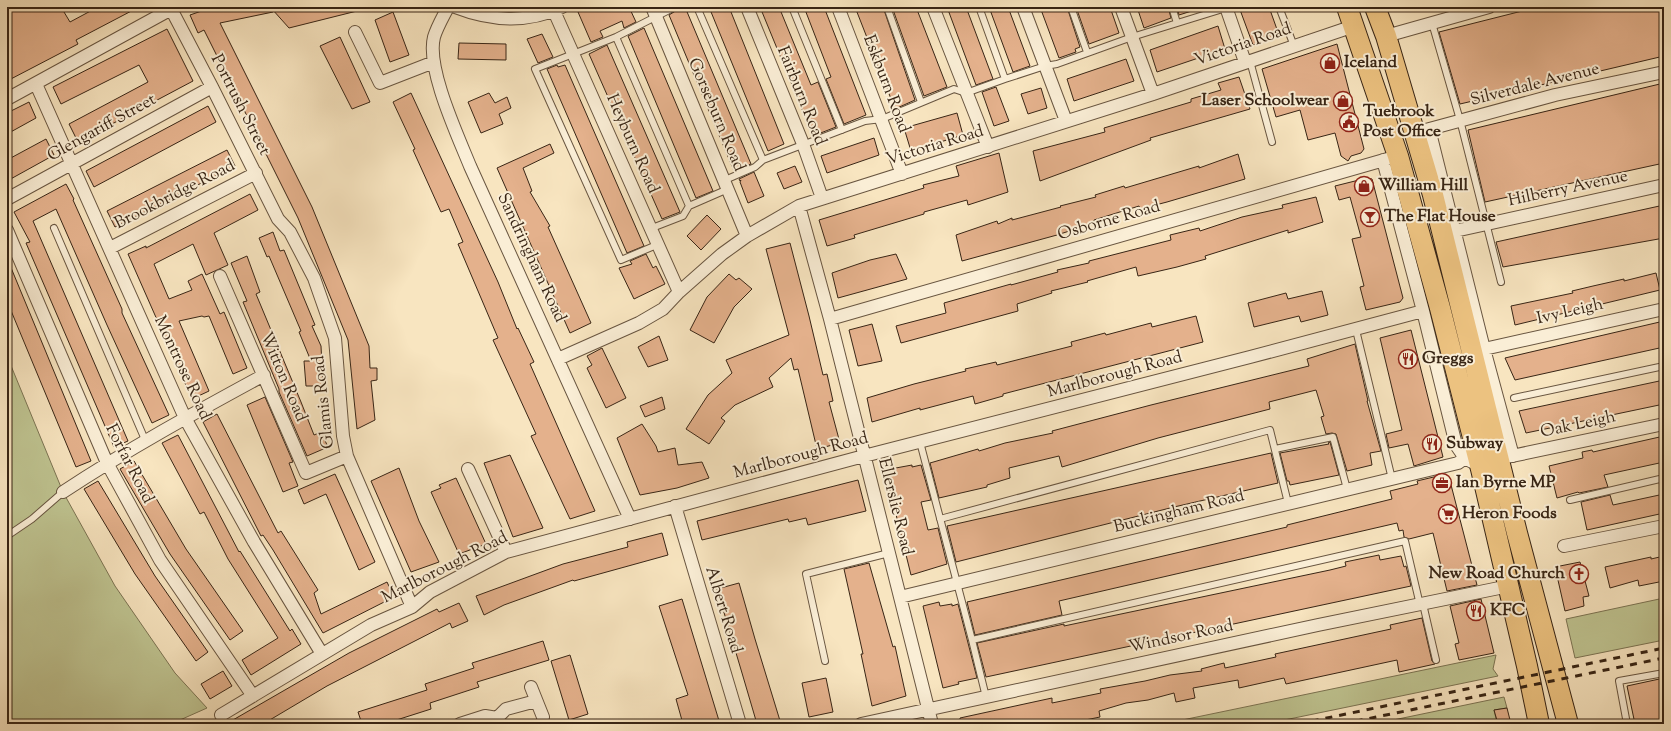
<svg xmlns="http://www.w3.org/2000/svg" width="1671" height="731" viewBox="0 0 1671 731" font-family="'Sorts Mill Goudy',serif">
<rect width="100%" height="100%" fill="#f8e5c0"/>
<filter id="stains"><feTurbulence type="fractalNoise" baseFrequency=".005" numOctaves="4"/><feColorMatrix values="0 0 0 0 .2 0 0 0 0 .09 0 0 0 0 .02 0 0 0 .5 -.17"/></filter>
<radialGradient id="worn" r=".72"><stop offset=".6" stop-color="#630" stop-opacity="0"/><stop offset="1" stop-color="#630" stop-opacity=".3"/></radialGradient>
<path fill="#bfc491" stroke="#7c7453" d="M7 356 63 492 115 586 175 673 207 708 171 724H7Z
M1664 598V640L1575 658 1566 619Z
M1496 655 1493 669 1498 676 1265 724H1163Z
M1504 697 1507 708 1494 710 1497 723 1374 724Z"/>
<path fill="#e4b18c" stroke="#382515" d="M7 7H61L70 22 98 7H139L76 40 78 44 7 81Z
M213 7H356L357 11 289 28 272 9 273 12 220 23 312 207 369 346 370 368H377V380L371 381 375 420 357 429 348 340 298 218 204 30 198 33 190 15Z
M590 7H629L636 22 624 28 622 21 600 31 603 37 591 42 578 12Z
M682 7H685L751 164 736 170 734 171 669 15Z
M709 7H729L784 144 768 151Z
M760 7H779L811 85 818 82 836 127 813 136Z
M804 7H824L866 115 844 124 826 79 831 77Z
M855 7H883L915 100 895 109Z
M892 7H916L947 87 924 96Z
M947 7H966L993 79 976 85Z
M989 7H1008L1030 66 1013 72Z
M1040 7H1067L1080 47 1075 49 1076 52 1059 58Z
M1076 7H1110L1119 33 1089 44Z
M1137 7H1168L1171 18 1144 28Z
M1177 7H1197L1198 9 1179 15Z
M1239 7H1269L1279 35 1253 45Z
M1538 7H1664V56L1460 104 1439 32Z
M393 12 409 55 390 62 375 20Z
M1218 26 1225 49 1157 72 1150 50Z
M644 28 713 191 696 198 628 36Z
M167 29 193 81 78 142 69 124 148 82 139 65 61 104 53 87Z
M542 34 553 57 538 63 527 39Z
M340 37 370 102 352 109 320 46Z
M459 43 506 44V60L458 59Z
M1337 44 1364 149 1361 153 1351 156 1348 161 1341 156 1335 133 1308 140 1300 110 1276 117 1262 69Z
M607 45 680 212 662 219 589 54Z
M1126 59 1134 81 1074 101 1067 79Z
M557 65 558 67 565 65 644 246 627 253 547 69Z
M1239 77 1250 109 1150 138 1151 140 1040 181 1033 151 1105 132 1104 128 1191 102V99L1221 90 1218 83Z
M1664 83V163L1485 202 1468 130Z
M996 87 1009 121 994 126 982 92Z
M1041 88 1047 108 1028 114 1021 94Z
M411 93 498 282 517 329 518 328 534 362 530 364 595 511 570 519 531 436 536 434 493 340 498 338 458 244 463 242 449 209 441 212 413 150 415 149 393 102Z
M489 93 495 103 507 97 511 108 499 114 503 124 481 133 468 102Z
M29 102 36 118 7 134V113Z
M208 106 216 122 94 187 86 171Z
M957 113 963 135 911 151 904 128Z
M874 138 879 155 827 173 821 156Z
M46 139 54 155 7 181V160Z
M550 144 554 153 523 168 532 191 530 192 550 226 548 227 591 323 570 333 497 168Z
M227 150 235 166 115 227 107 211Z
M999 153 1008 192 968 205 967 200 924 212V214L854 235 855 238 827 246 819 220 924 188 923 185 959 176 956 166Z
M1238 154 1245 179 1167 202 1140 209 1139 206 1094 220V223L1057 235 962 261 956 235 997 221 998 224 1012 218V220L1061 207 1060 206 1096 197 1095 195 1124 186 1125 188 1199 166V168Z
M795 166 802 182 784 189 777 173Z
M754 172 764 196 748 203 740 182 741 180 740 181 739 179Z
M1367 178 1372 179 1403 298 1400 302 1366 310 1360 287 1364 286 1352 239 1361 237 1350 197 1339 200 1335 186Z
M66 184 74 199 73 200 122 309V313L169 415 152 423 107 325 56 209 33 221 128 441 114 447 26 243 30 242 14 212Z
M250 194 258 210 214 233 228 265 206 275 193 244 154 264 169 299 192 290 188 281 202 274 220 314 224 312 247 368 233 374 209 316 204 317 202 316 179 321 209 391 192 399 128 254 146 246V248Z
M1316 197 1323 222 1288 233V230L1205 256 1206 259 1177 267 1138 276 1136 267 1087 281 1088 282 1051 291 1052 293 1017 304 1018 311 901 343 896 326 946 313 944 303 1011 284V285L1058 272 1057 270 1089 263V261L1171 240 1170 235 1199 228 1200 231 1242 217 1283 208 1282 205Z
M1664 205V238L1503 267 1496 242Z
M707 215 721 229 701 250 687 236Z
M273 232 280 251 284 250 315 325 312 326 321 346 323 386H306L304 361H311L299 332 301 331 269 256 267 257 259 238Z
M790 243 809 316 823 375 827 374 833 401 829 402 840 443 817 449 798 369 794 370 791 358 769 378 773 387 735 405 721 418 725 421 709 444 686 429 708 395 732 373 726 360 789 335 766 249Z
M646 254 653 268 656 266 665 284 634 299 619 268 632 264 630 261Z
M896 254 907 279 838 298 832 273 870 260Z
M247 256 260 292 256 294 301 402 314 435 321 432 328 447 307 456 279 392V389L243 302 247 301 231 263Z
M7 258 91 461 76 467 7 301Z
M1656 273 1660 290 1515 325 1511 306 1573 293 1572 291 1593 286 1624 279V281Z
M729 274 736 280 739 278 752 289 734 307 714 343 690 330 707 297Z
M1322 291 1328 315 1301 322 1299 316 1254 327 1248 303 1286 293 1288 299Z
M1196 316 1203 342 1003 394V396L975 404 973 396 920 410V408L872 422 867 398 914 384 966 371 965 369 996 362 997 365 1072 346 1071 342 1105 333 1106 335 1151 323 1152 327Z
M1664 321V347L1515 380 1505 358Z
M872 324 882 361 858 366 849 330Z
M1411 330 1443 457 1414 466 1408 444 1389 448 1386 434 1402 430 1380 338Z
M659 336 668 360 648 367 638 347Z
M1355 344 1368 401H1367L1381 451 1370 453 1372 465 1347 471 1336 434 1332 433 1326 434 1321 417 1324 416 1316 390 1269 402 1270 409 1158 438 1062 467 1059 456 1009 468 1010 478 987 485V487L939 498 930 463 978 449 979 451 1005 443 1053 433 1052 431 1151 405 1309 366 1307 359Z
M602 348 626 398 606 408 587 368 592 365 587 356Z
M1664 380V404L1526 433 1519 411Z
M265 397 293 462 289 463 298 486 283 492 247 405Z
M662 397 665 409 645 417 640 406Z
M217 414 278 533 281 531 318 590 314 593 321 614 387 582 394 597 323 633 273 550 263 535 261 536 203 422Z
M642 424 656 446 658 452 675 448 678 465 702 462 709 478 677 488 640 495 617 438Z
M178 435 239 552 240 551 290 631 292 629 301 644 251 675 242 660 278 638 228 559 204 512 200 514 162 443Z
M1664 436V462L1604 475 1608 487 1579 493 1578 492 1557 498 1549 466 1583 458 1582 452 1592 450 1593 452Z
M1330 442 1339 475 1290 485 1289 481H1287L1280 453 1329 444 1328 443Z
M1271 453 1278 483 1174 507 956 562 947 526Z
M510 455 543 528 513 537 484 463Z
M134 461 186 549 243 631 230 640 170 554 120 469Z
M912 465V467L921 465 931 500 921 502 928 530 938 528 947 564 911 575 885 470Z
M399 468 419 521 439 562 411 572 371 481Z
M335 474 375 562 359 570 326 494 304 504 298 490Z
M1442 475 1450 481 1477 585 1447 591 1433 533 1409 539 1404 537 1403 530 1399 531 1397 523 1059 601 1062 615 975 635 967 602 1287 527V525L1392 499 1390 491 1418 484 1417 481Z
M456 478 486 544 459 554 431 492 441 488 439 485Z
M858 480 866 511 808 525 806 518 789 522 788 519 702 540 697 521Z
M98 481 155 576 208 652 196 661 135 574 84 489Z
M1664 494V513L1587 530 1581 502 1610 495 1613 505Z
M662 533 668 555 574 581 573 580 504 605 484 615 476 596 563 564 628 547 627 542Z
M1379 555 1380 560 1401 556 1404 567 1406 566 1411 586 986 677 977 643 1064 624V626L1330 570 1346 566 1345 562Z
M1664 556V581L1639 586 1638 580 1610 588 1605 567 1651 557V559Z
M1580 562 1589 596 1583 597 1584 606 1565 611 1555 567Z
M869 563 893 647 895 646 906 696 872 706 861 654H863L844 569Z
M739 583 755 639 781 724H757L742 673 717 589Z
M682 599 720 724H683L676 699 688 695 659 606Z
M1481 599 1494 653 1459 660 1455 644 1459 643 1450 606Z
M939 602 940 606 952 604V606L958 604 977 678 958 682 959 684 943 688 923 606Z
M459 603 468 621 452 628 450 623 327 686 263 724H226L349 653 437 609 439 612Z
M1422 618 1432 661 1435 664 1399 672 1397 660 1286 684 1284 678 1239 688 1238 680 1193 688 1195 698 1176 702 1174 693 1148 700 1126 703 1099 711 1100 717 1066 724H960V718L1052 698V703L1101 693 1100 689 1145 681 1170 675 1202 671 1201 669 1224 663 1225 668 1276 657 1275 654 1391 629 1390 625Z
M543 641 549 660 477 682 479 687 430 703 431 709 384 724H362L358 712 427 690 425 684 474 668 472 663Z
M570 655 588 714 569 720 551 661Z
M223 671 232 686 210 699 201 684Z
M826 678 833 712 809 717 802 683Z
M1664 678V720L1643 724H1635L1627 686Z
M1507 708 1511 724H1498L1494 710Z"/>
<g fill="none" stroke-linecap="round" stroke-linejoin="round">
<defs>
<path id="service" d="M697 7 763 160
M792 7 842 130
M887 7 921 102
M979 7 1005 79
M1071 7 1087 52
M1172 7 1177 23
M1279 7 1294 46
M1432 23 1460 120 1501 282
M616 37 689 206
M1250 61 1272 142
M725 180 755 167 763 160 865 121 882 119 954 89 966 93 1005 79 1045 66 1057 64 1132 37 1226 8
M54 228 146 442
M652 228 683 216 689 206 728 189
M659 244 621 260 535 69 616 37 675 7
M1356 330 1392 479
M1514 398 1664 366
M920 442 972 640 986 697
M1275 449 1333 437 1347 489
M1570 500 1664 478
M940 519 1270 430 1288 503
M7 536 32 519 63 492
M1423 604 1436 660
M972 640 1405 541 1420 605
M825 661 806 574 889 553
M1627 724 1619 681 1664 673"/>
<path id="minor" d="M170 7 212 87 278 219 290 232 314 278 335 338 343 436 347 456 412 607
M448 7C443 17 437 27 434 37 426 68 458 136 470 166L630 519
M455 7C491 21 526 24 562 7
M652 7 747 236
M747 7 803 144 822 198
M838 7 902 174
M933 7 988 147
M1023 7 1066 121
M1121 7 1153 94
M1226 7 1245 62
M554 11 679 292
M355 32 380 83 434 62
M1386 36 1489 7
M36 84 185 418 254 542 322 654
M7 99 175 7
M1429 129 1484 349 1513 456
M1422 131 1555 95 1664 72
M1383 160 1423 311 1456 445 1465 458 1472 462
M7 199 212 87
M799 206 830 319 932 724
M7 230 107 463 160 560 253 696
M1455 231 1664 185
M110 248 256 173
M220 276 306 473 347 456
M830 319 1398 156
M1484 349 1664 309
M558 359 639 323 663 309 679 292 722 254 747 236 799 206 1153 94 1354 26
M1507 457 1664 424
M468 469 506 552
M63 492C128 449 196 412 264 375
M675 506 740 724
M1564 546 1664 526
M900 597 1458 463 1465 458
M531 687 543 717
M221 715 371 625 412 607 430 592 506 552 864 456 1250 357 1423 311
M497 718 506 709 536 701
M460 724 485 716 497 718 500 724
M861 724 1318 625 1509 586"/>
<path id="trunk" d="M1347 7 1398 156 1440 308 1481 469 1527 666 1539 724
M1375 7 1386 36 1433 195 1517 533 1568 724"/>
</defs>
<use href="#service" stroke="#685540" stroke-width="8"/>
<use href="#minor" stroke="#685540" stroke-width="14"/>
<use href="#trunk" stroke="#382515" stroke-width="22"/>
<use href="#service" stroke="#faeed6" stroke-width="6"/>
<use href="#minor" stroke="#faeed6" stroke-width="12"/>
<use href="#trunk" stroke="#ecc280" stroke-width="20"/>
<path stroke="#382515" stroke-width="3" stroke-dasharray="7 7" stroke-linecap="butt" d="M1298 724 1664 648
M1342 724 1664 658"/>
</g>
<defs>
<symbol id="shop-ring" viewBox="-11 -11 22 22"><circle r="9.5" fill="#faeed6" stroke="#8f2418" stroke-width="1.5"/><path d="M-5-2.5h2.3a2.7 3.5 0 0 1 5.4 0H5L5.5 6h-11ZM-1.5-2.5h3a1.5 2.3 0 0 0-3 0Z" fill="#8f2418"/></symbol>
<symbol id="civic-ring" viewBox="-11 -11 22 22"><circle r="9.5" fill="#faeed6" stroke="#8f2418" stroke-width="1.5"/><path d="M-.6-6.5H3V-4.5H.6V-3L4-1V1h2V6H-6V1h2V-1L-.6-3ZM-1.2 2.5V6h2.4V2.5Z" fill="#8f2418"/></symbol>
<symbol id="bar-ring" viewBox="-11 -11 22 22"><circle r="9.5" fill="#faeed6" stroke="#8f2418" stroke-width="1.5"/><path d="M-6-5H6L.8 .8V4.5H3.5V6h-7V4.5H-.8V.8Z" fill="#8f2418"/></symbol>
<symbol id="restaurant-ring" viewBox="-11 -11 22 22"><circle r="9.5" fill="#faeed6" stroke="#8f2418" stroke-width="1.5"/><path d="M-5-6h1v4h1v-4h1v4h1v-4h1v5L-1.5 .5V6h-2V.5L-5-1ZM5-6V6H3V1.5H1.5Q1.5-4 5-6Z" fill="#8f2418"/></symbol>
<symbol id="office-ring" viewBox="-11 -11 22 22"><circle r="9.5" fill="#faeed6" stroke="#8f2418" stroke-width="1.5"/><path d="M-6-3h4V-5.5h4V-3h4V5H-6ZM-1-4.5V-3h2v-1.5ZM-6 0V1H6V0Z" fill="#8f2418"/></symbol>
<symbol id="supermarket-ring" viewBox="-11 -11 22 22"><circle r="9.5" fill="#faeed6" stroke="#8f2418" stroke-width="1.5"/><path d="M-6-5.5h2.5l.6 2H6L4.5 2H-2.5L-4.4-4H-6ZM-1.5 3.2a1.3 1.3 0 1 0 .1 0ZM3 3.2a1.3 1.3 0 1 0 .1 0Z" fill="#8f2418"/></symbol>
<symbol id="church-ring" viewBox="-11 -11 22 22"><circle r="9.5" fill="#faeed6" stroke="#8f2418" stroke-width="1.5"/><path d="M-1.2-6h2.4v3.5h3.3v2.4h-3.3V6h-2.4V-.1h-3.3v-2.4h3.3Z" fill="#8f2418"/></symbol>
</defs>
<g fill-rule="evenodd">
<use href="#shop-ring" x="1319" y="52" width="22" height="22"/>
<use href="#shop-ring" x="1332" y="90" width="22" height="22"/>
<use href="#civic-ring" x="1338" y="111" width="22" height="22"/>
<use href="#shop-ring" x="1353" y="175" width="22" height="22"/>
<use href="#bar-ring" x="1359" y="206" width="22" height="22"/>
<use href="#restaurant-ring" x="1397" y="348" width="22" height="22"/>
<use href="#restaurant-ring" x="1421" y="433" width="22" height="22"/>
<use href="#office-ring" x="1431" y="472" width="22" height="22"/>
<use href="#supermarket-ring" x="1437" y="503" width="22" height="22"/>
<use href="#church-ring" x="1568" y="563" width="22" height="22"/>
<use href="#restaurant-ring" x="1465" y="600" width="22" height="22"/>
</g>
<g text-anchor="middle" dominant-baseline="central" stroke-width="4" stroke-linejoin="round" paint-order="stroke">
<g font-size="17" fill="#382515" stroke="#faeed6">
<text transform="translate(1243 45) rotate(-19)">Victoria Road</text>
<text transform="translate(886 84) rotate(69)">Eskburn Road</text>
<text transform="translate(1535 85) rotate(-14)">Silverdale Avenue</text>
<text transform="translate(801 96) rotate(68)">Fairburn Road</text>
<text transform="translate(240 105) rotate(63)">Portrush Street</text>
<text transform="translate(716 115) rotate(67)">Gorseburn Road</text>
<text transform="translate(102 128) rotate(-29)">Glengariff Street</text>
<text transform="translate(632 144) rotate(66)">Heyburn Road</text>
<text transform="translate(935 146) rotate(-17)">Victoria Road</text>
<text transform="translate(1568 189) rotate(-12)">Hilberry Avenue</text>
<text transform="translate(175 195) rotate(-27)">Brookbridge Road</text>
<text transform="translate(1109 221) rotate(-16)">Osborne Road</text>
<text transform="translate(531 258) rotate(65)">Sandringham Road</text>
<text transform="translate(1570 312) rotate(-13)">Ivy Leigh</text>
<text transform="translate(182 368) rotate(65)">Montrose Road</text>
<text transform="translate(1115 375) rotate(-15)">Marlborough Road</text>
<text transform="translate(283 377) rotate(67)">Witton Road</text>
<text transform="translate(324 402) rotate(-96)">Glamis Road</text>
<text transform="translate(1578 425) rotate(-12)">Oak Leigh</text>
<text transform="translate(801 456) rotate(-15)">Marlborough Road</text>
<text transform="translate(129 464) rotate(63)">Forfar Road</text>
<text transform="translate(895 507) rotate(76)">Ellerslie Road</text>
<text transform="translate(1179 512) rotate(-14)">Buckingham Road</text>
<text transform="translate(445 568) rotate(-27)">Marlborough Road</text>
<text transform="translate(723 610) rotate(73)">Albert Road</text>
<text transform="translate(1181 637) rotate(-12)">Windsor Road</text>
</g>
<g font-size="17" font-weight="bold" fill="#382515" stroke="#faeed6" text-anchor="start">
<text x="1344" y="63">Iceland</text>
<text x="1329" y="101" text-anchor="end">Laser Schoolwear</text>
<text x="1363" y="112">Tuebrook<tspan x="1363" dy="20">Post Office</tspan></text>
<text x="1378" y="186">William Hill</text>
<text x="1384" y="217">The Flat House</text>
<text x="1422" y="359">Greggs</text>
<text x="1446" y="444">Subway</text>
<text x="1456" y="483">Ian Byrne MP</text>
<text x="1462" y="514">Heron Foods</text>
<text x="1565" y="574" text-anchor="end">New Road Church</text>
<text x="1490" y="611">KFC</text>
</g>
</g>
<rect width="1671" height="731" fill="none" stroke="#f8e5c0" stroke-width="24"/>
<rect x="8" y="8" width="1655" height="715" fill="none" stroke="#382515" stroke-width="2"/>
<rect x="12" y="12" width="1647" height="707" fill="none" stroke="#382515"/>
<rect width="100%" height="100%" filter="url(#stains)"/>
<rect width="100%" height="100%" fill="url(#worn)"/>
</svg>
